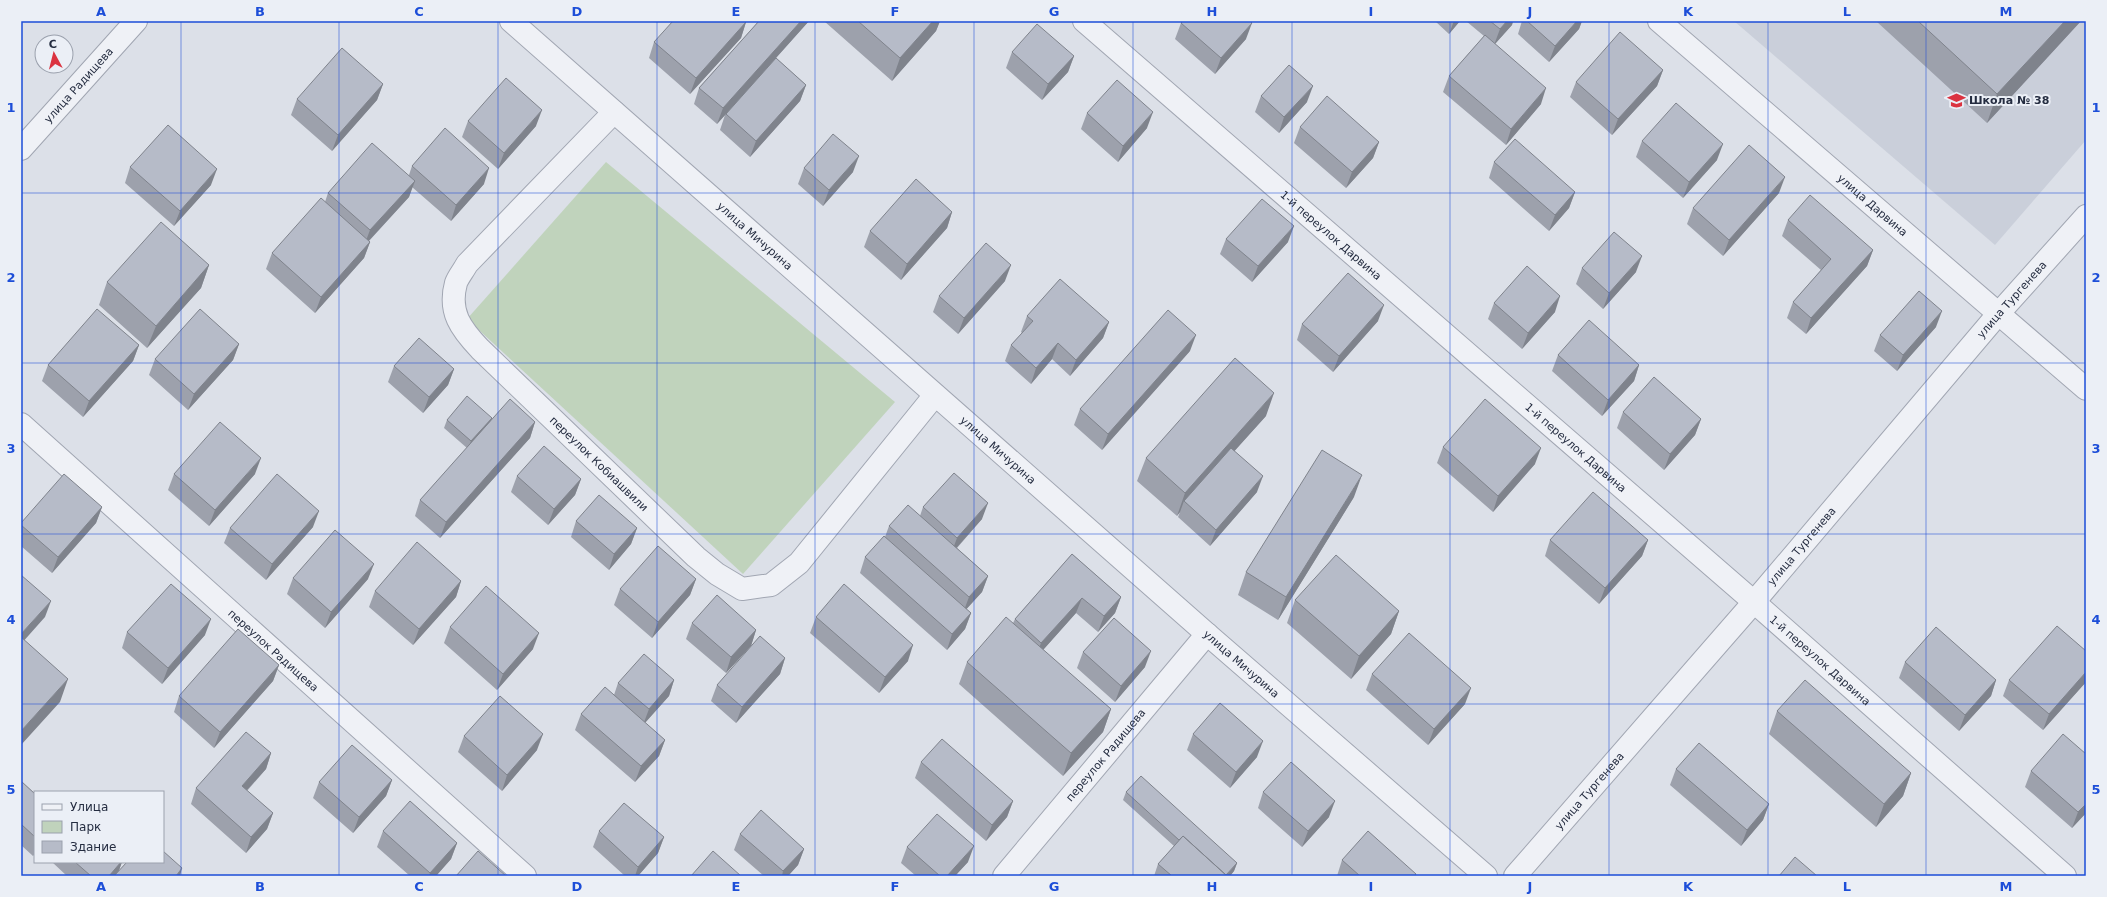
<svg xmlns="http://www.w3.org/2000/svg" width="2107" height="897" viewBox="0 0 2107 897" font-family="'DejaVu Sans',sans-serif">
<rect width="100%" height="100%" fill="#dce0e8"/>
<path fill="#cacfda" d="M1734 21H2086V140L1995 245Z"/>
<path fill="#c0d3bc" d="M606 162 895 402 743 574 467 319Z"/>
<g fill="none" stroke-linecap="round" stroke-linejoin="round">
<defs>
<g id="minor">
<path id="s1" d="M1084 21 1754 602 2065 876"/>
<path id="s2" d="M1659 21 2086 389"/>
<path id="s3" d="M614 112 467 264C464 270 458 277 456 283 448 312 461 329 480 349L696 557 717 574 742 589 771 585 799 563 935 395"/>
<path id="s4" d="M21 424 525 876"/>
<path id="s5" d="M1004 876 1207 634"/>
<path id="s6" d="M1515 876 1754 602 1999 313 2086 216"/>
</g>
<g id="tertiary">
<path id="s7" d="M511 21 1207 634 1486 876"/>
<path id="s8" d="M21 149 136 21"/>
</g>
</defs>
<use href="#minor" stroke="#a1a6b2" stroke-width="24"/>
<use href="#tertiary" stroke="#a1a6b2" stroke-width="24"/>
<use href="#minor" stroke="#eff1f6" stroke-width="22"/>
<use href="#tertiary" stroke="#eff1f6" stroke-width="22"/>
</g>
<path fill="#9da1ac" d="M759 21H809L776 58 806 85 800 101 750 157 720 130 725 115 717 124 694 104 699 88Z
M824 21H940L936 31 892 81Z
M1435 21H1460L1449 34Z
M1466 21H1513L1512 25 1495 44 1541 104 1506 145 1443 92 1449 76 1484 36Z
M1522 21H1582L1579 29 1549 62 1518 34Z
M1876 21H2081L1987 123Z
M746 22 741 38 690 94 649 58 654 42Z
M1181 23 1246 39 1215 74 1175 39Z
M1012 52 1074 56 1068 72 1042 100 1006 68Z
M1663 70 1657 86 1612 135 1570 97 1576 82Z
M383 84 377 100 332 151 291 115 297 99Z
M1261 96 1307 102 1279 133 1255 112Z
M1087 113 1147 128 1118 162 1081 129Z
M468 121 536 126 498 169 462 137Z
M1300 127 1379 142 1373 158 1346 188 1294 143Z
M1642 141 1717 160 1683 198 1636 157Z
M1494 162 1575 192 1569 208 1549 231 1489 178Z
M412 166 484 184 451 221 412 187 409 197 369 241 370 242 364 258 315 313 266 269 272 253 325 202 328 193 409 175Z
M130 167 211 185 174 226 125 183Z
M804 168 853 172 823 206 798 184Z
M1779 193 1723 256 1687 224 1693 208Z
M952 212 947 228 901 280 864 247 870 231Z
M1788 220 1873 250 1867 266 1806 334 1787 318 1793 302 1821 270 1782 236Z
M1226 239 1288 242 1252 282 1220 254Z
M209 265 201 288 147 348 99 305 107 282Z
M1582 268 1636 272 1603 309 1576 284Z
M1005 281 958 334 933 312 939 296Z
M1494 303 1555 312 1522 349 1488 319Z
M1027 316 1109 322 1103 338 1070 376 1052 359 1031 384 1005 361 1011 345 1022 333 1021 332Z
M1378 321 1333 372 1297 340 1302 324Z
M1936 327 1897 371 1874 351 1880 335Z
M239 344 233 360 188 410 149 375 155 359Z
M139 345 133 361 83 417 42 381 48 365Z
M1190 351 1102 450 1074 425 1080 409Z
M1558 355 1639 365 1634 381 1602 416 1552 371Z
M394 366 454 369 448 385 423 413 388 382Z
M1623 412 1701 419 1695 435 1664 470 1617 428Z
M1266 416 1234 451 1257 492 1210 546 1178 517 1180 512 1177 516 1137 481 1146 458Z
M492 418 491 421 535 422 530 438 440 538 415 516 420 500 467 448 444 428 447 420Z
M1443 447 1535 464 1493 512 1437 463Z
M174 474H255L209 526 168 490Z
M517 476 581 479 575 495 548 525 511 492Z
M1354 497 1278 620 1238 595 1246 572Z
M102 507 96 523 52 573 21 546V523Z
M923 507 982 519 957 548 988 576 982 592 966 609 971 613 965 629 947 650 860 573 865 557 885 537 889 526 920 516Z
M576 521 637 528 631 544 609 570 571 537Z
M313 527 266 580 224 543 230 528Z
M1550 540H1648L1642 556 1599 604 1545 556Z
M1072 554 1121 597 1115 613 1098 632 1076 613 1043 650 1111 709 1103 732 1063 776 959 684 967 662 1013 623 1015 619Z
M293 578 368 579 325 628 287 594Z
M696 579 690 595 652 638 614 605 620 589Z
M461 581 456 597 413 645 369 607 375 591Z
M1295 600 1399 611 1391 634 1351 679 1287 623Z
M816 617 908 661 879 693 810 633Z
M692 623 756 630 751 646 726 673 686 639Z
M450 627 533 649 497 690 444 643Z
M127 632 205 635 162 684 122 648Z
M2086 651V682L2043 730 2003 696 2009 680Z
M1083 652 1145 667 1115 702 1077 668Z
M785 658 780 674 736 723 711 701 717 685Z
M1905 662 1996 680 1991 696 1959 731 1899 678Z
M279 665 273 681 214 748 174 712 179 696Z
M1372 674 1465 704 1428 745 1366 690Z
M674 680 669 696 645 723 665 740 659 756 635 782 575 730 581 714 614 695 618 683Z
M1777 711 1911 773 1903 796 1876 827 1769 734Z
M1193 734 1257 757 1230 788 1187 750Z
M464 736 537 750 502 791 458 752Z
M271 753 266 769 247 791 273 813 267 829 246 853 191 804 196 788Z
M2086 754V813L2072 828 2025 787 2031 771Z
M921 762 1013 801 1007 817 986 841 915 778Z
M1676 769 1769 804 1763 820 1741 846 1670 785Z
M392 780 386 796 353 833 313 798 319 782Z
M21 781 35 794V854L33 856 21 845Z
M1126 792 1237 863 1234 871 1230 876H1154L1158 864 1174 846 1123 800Z
M1263 792 1329 817 1302 847 1258 808Z
M383 831 457 843 451 859 436 876H410L377 847Z
M599 831 664 837 658 853 638 876H625L593 847Z
M740 834 804 849 798 865 788 876H764L734 850Z
M907 847 968 862 955 876H916L901 863Z
M1342 860 1416 876H1337Z
M52 862H122L119 870 180 876H67Z"/>
<path fill="#7f838c" d="M801 21H809L717 124 723 108Z
M933 21H940L936 31 892 81 900 58Z
M1454 21H1460L1449 34Z
M1507 21H1513L1512 25 1494 45 1500 29Z
M1577 21H1582L1579 29 1549 62 1555 46Z
M2065 21H2081L1987 123 1997 94Z
M746 22 741 38 690 94 696 78Z
M1252 23 1246 39 1215 74 1221 58Z
M1074 56 1068 72 1042 100 1048 84Z
M1663 70 1657 86 1612 135 1618 119Z
M383 84 377 100 332 151 338 135Z
M806 85 800 101 750 157 756 141Z
M1313 86 1307 102 1279 133 1284 117Z
M1546 88 1541 104 1506 145 1511 129Z
M542 110 536 126 498 169 504 153Z
M1153 112 1147 128 1118 162 1123 146Z
M1379 142 1373 158 1346 188 1352 172Z
M1723 144 1717 160 1683 198 1689 182Z
M859 156 853 172 823 206 829 190Z
M489 168 484 184 451 221 456 205Z
M217 169 211 185 174 226 180 211Z
M1785 177 1779 193 1723 256 1729 240Z
M415 181 409 197 364 246 370 230Z
M1575 192 1569 208 1549 231 1555 215Z
M952 212 947 228 901 280 907 264Z
M1294 226 1288 242 1252 282 1258 266Z
M370 242 364 258 315 313 321 297Z
M1873 250 1867 266 1806 334 1811 318Z
M1642 256 1636 272 1603 309 1609 293Z
M209 265 201 288 147 348 156 326Z
M1011 265 1005 281 958 334 964 318Z
M1560 296 1555 312 1522 349 1528 333Z
M1384 305 1378 321 1333 372 1339 356Z
M1942 311 1936 327 1897 371 1903 355Z
M1109 322 1103 338 1070 376 1076 360Z
M1196 335 1190 351 1102 450 1108 434Z
M1058 343 1052 359 1031 384 1036 368Z
M239 344 233 360 188 410 194 394Z
M139 345 133 361 83 417 89 401Z
M1639 365 1634 381 1602 416 1608 400Z
M454 369 448 385 423 413 429 397Z
M1274 393 1266 416 1187 504 1184 501 1180 512 1177 516 1185 493Z
M492 418 489 426 468 450 471 441Z
M1701 419 1695 435 1664 470 1670 454Z
M535 422 530 438 440 538 446 522Z
M1541 448 1535 464 1493 512 1498 496Z
M261 458 255 474 209 526 215 510Z
M1362 475 1354 497 1278 620 1286 597Z
M1263 476 1257 492 1210 546 1216 530Z
M581 479 575 495 548 525 554 509Z
M988 503 982 519 951 554 957 538Z
M102 507 96 523 52 573 58 557Z
M319 511 313 527 266 580 272 564Z
M637 528 631 544 609 570 614 554Z
M1648 540 1642 556 1599 604 1605 588Z
M374 564 368 579 325 628 331 612Z
M988 576 982 592 963 613 969 597Z
M696 579 690 595 652 638 658 622Z
M461 581 456 597 413 645 419 629Z
M1121 597 1115 613 1098 632 1104 616Z
M1082 598 1076 613 1035 659 1041 643Z
M51 601 45 617 21 644V634Z
M1399 611 1391 634 1351 679 1359 656Z
M971 613 965 629 947 650 952 634Z
M211 619 205 635 162 684 168 668Z
M756 630 751 646 726 673 731 657Z
M539 633 533 649 497 690 503 674Z
M913 645 908 661 879 693 885 677Z
M1151 651 1145 667 1115 702 1121 686Z
M785 658 780 674 736 723 742 707Z
M279 665 273 681 214 748 220 732Z
M2086 672V682L2043 730 2049 714Z
M68 679 60 702 21 745V731Z
M674 680 669 696 643 725 649 709Z
M1996 680 1991 696 1959 731 1965 715Z
M1471 688 1465 704 1428 745 1434 729Z
M1111 709 1103 732 1063 776 1071 753Z
M543 734 537 750 502 791 507 775Z
M665 740 659 756 635 782 641 766Z
M1263 741 1257 757 1230 788 1236 772Z
M271 753 266 769 236 802 242 786Z
M1911 773 1903 796 1876 827 1884 804Z
M392 780 386 796 353 833 359 817Z
M1013 801 1007 817 986 841 992 825Z
M1335 801 1329 817 1302 847 1308 831Z
M1769 804 1763 820 1741 846 1747 830Z
M2086 804V813L2072 828 2078 812Z
M273 813 267 829 246 853 251 837Z
M664 837 658 853 638 876H635L638 867Z
M457 843 451 859 436 876H429L430 873Z
M974 846 968 862 955 876H947Z
M804 849 798 865 788 876H782L783 871Z
M121 862H122L117 876H109Z
M1237 863 1234 871 1230 876H1226Z
M182 868 180 876H176Z"/>
<path fill="#b6bbc8" stroke="#7f838c" d="M673 21H746V22L696 78 654 42Z
M759 21H801L723 108 699 88Z
M858 21H933L900 58Z
M1183 21H1250L1252 23 1221 58 1181 23Z
M1490 21H1507L1500 29Z
M1527 21H1577L1555 46Z
M1918 21H2065L1997 94Z
M1037 24 1074 56 1048 84 1012 52Z
M1620 32 1663 70 1618 119 1576 82Z
M1485 35 1546 88 1511 129 1449 76Z
M342 48 383 84 338 135 297 99Z
M776 58 806 85 756 141 726 114Z
M1289 65 1313 86 1284 117 1261 96Z
M506 78 542 110 504 153 468 121Z
M1117 80 1153 112 1123 146 1087 113Z
M1327 96 1379 142 1352 172 1300 127Z
M1676 103 1723 144 1689 182 1642 141Z
M168 125 217 169 180 211 130 167Z
M445 128 489 168 456 205 412 166Z
M833 134 859 156 829 190 804 168Z
M1515 139 1575 192 1555 215 1494 162Z
M372 143 415 181 370 230 328 193Z
M1749 145 1785 177 1729 240 1693 208Z
M916 179 952 212 907 264 870 231Z
M1810 195 1873 250 1811 318 1793 302 1831 259 1788 220Z
M321 198 370 242 321 297 272 253Z
M1262 199 1294 226 1258 266 1226 239Z
M161 222 209 265 156 326 107 282Z
M1614 232 1642 256 1609 293 1582 268Z
M986 243 1011 265 964 318 939 296Z
M1527 266 1560 296 1528 333 1494 303Z
M1348 273 1384 305 1339 356 1302 324Z
M1060 279 1109 322 1076 360 1058 343 1036 368 1011 345 1033 321 1027 316Z
M1919 291 1942 311 1903 355 1880 335Z
M97 309 139 345 89 401 48 365Z
M200 309 239 344 194 394 155 359Z
M1168 310 1196 335 1108 434 1080 409Z
M1589 320 1639 365 1608 400 1558 355Z
M419 338 454 369 429 397 394 366Z
M1235 358 1274 393 1185 493 1146 458Z
M1654 377 1701 419 1670 454 1623 412Z
M467 396 492 418 471 441 447 420Z
M510 399 535 422 446 522 420 500Z
M1485 399 1541 448 1498 496 1443 447Z
M220 422 261 458 215 510 174 474Z
M544 446 581 479 554 509 517 476Z
M1231 448 1263 476 1216 530 1184 501Z
M1322 450 1362 475 1286 597 1246 572Z
M954 473 988 503 957 538 923 507Z
M64 474 102 507 58 557 21 525V523Z
M277 474 319 511 272 564 230 528Z
M1593 492 1648 540 1605 588 1550 540Z
M599 495 637 528 614 554 576 521Z
M908 505 988 576 969 597 889 526Z
M335 530 374 564 331 612 293 578Z
M884 536 971 613 952 634 865 557Z
M417 542 461 581 419 629 375 591Z
M658 546 696 579 658 622 620 589Z
M1072 554 1121 597 1104 616 1082 598 1041 643 1015 619Z
M1336 555 1399 611 1359 656 1295 600Z
M21 575 51 601 21 634Z
M171 584 211 619 168 668 127 632Z
M844 584 913 645 885 677 816 617Z
M486 586 539 633 503 674 450 627Z
M717 595 756 630 731 657 692 623Z
M1006 617 1111 709 1071 753 967 662Z
M1114 618 1151 651 1121 686 1083 652Z
M2057 626 2086 651V672L2049 714 2009 680Z
M1936 627 1996 680 1965 715 1905 662Z
M238 629 279 665 220 732 179 696Z
M1409 633 1471 688 1434 729 1372 674Z
M760 636 785 658 742 707 717 685Z
M21 637 68 679 21 731Z
M644 654 674 680 649 709 618 683Z
M1805 680 1911 773 1884 804 1777 711Z
M605 687 665 740 641 766 581 714Z
M500 696 543 734 507 775 464 736Z
M1220 703 1263 741 1236 772 1193 734Z
M246 732 271 753 242 786 273 813 251 837 196 788Z
M2063 734 2086 754V804L2078 812 2031 771Z
M942 739 1013 801 992 825 921 762Z
M1699 743 1769 804 1747 830 1676 769Z
M352 745 392 780 359 817 319 782Z
M1291 762 1335 801 1308 831 1263 792Z
M1141 776 1237 863 1226 875 1183 836 1179 840 1126 792Z
M21 781 35 794V837L21 824Z
M410 801 457 843 430 873 383 831Z
M624 803 664 837 638 867 599 831Z
M761 810 804 849 783 871 740 834Z
M937 814 974 846 947 876H940L907 847Z
M1368 831 1416 874 1415 876H1360L1342 860Z
M1183 836 1227 876H1172L1158 864Z
M163 851 182 868 176 876H114L127 862H163Z
M478 851 506 876H456Z
M713 851 741 876H691Z
M1795 857 1817 876H1779Z
M75 862H121L109 876H91Z"/>
<path fill="none" stroke="#1d4ed8" stroke-width="1" stroke-opacity="0.55" d="M181 21V876M339 21V876M498 21V876M657 21V876M815 21V876M974 21V876M1133 21V876M1292 21V876M1450 21V876M1609 21V876M1768 21V876M1926 21V876M21 193H2086M21 363H2086M21 534H2086M21 704H2086"/>
<defs>
<symbol id="school-bare" viewBox="-9 -9 18 18"><path d="M0-5L7-2L0 1L-7-2ZM-4 1L0 2.5L4 1V4Q0 6-4 4Z" fill="#db3340" stroke="#ebeff6" stroke-width="2.5" paint-order="stroke"/></symbol>
</defs>
<g fill-rule="evenodd">
<use href="#school-bare" x="1944" y="88" width="25" height="25"/>
</g>
<g text-anchor="middle" dominant-baseline="central" stroke-width="4" stroke-linejoin="round" paint-order="stroke">
<g font-size="11" fill="#242c40" stroke="#ebeff6">
<text stroke="none"><textPath href="#s8" startOffset="86">улица Радищева</textPath></text>
<text stroke="none"><textPath href="#s2" startOffset="282">улица Дарвина</textPath></text>
<text stroke="none"><textPath href="#s1" startOffset="327">1-й переулок Дарвина</textPath></text>
<text stroke="none"><textPath href="#s7" startOffset="325">улица Мичурина</textPath></text>
<text stroke="none"><textPath href="#s6" startOffset="761">улица Тургенева</textPath></text>
<text stroke="none"><textPath href="#s1" startOffset="651">1-й переулок Дарвина</textPath></text>
<text stroke="none"><textPath href="#s7" startOffset="649">улица Мичурина</textPath></text>
<text stroke="none"><textPath href="#s3" startOffset="473">переулок Кобиашвили</textPath></text>
<text stroke="none"><textPath href="#s6" startOffset="437">улица Тургенева</textPath></text>
<text stroke="none"><textPath href="#s4" startOffset="339">переулок Радищева</textPath></text>
<text stroke="none"><textPath href="#s1" startOffset="975">1-й переулок Дарвина</textPath></text>
<text stroke="none"><textPath href="#s7" startOffset="973">улица Мичурина</textPath></text>
<text stroke="none"><textPath href="#s5" startOffset="158">переулок Радищева</textPath></text>
<text stroke="none"><textPath href="#s6" startOffset="113">улица Тургенева</textPath></text>
</g>
<g font-size="11" font-weight="bold" fill="#242c40" stroke="#ebeff6" text-anchor="start">
<text x="1969" y="100">Школа № 38</text>
</g>
</g>
<rect width="2107" height="897" fill="none" stroke="#ebeff6" stroke-width="44"/>
<rect x="34" y="791" width="130" height="72" fill="#ebeff6" stroke="#9ba1ad"/>
<rect x="42" y="804" width="20" height="6" fill="#eff1f6" stroke="#9ba1ad"/>
<text x="70" y="811" font-size="12" fill="#242c40">Улица</text>
<rect x="42" y="821" width="20" height="12" fill="#c0d3bc" stroke="#9ba1ad"/>
<text x="70" y="831" font-size="12" fill="#242c40">Парк</text>
<rect x="42" y="841" width="20" height="12" fill="#b6bbc8" stroke="#9ba1ad"/>
<text x="70" y="851" font-size="12" fill="#242c40">Здание</text>
<g transform="translate(54 54) rotate(353)"><circle r="19" fill="#ebeff6" stroke="#9ba1ad"/>
<path d="M0-3L7 15L0 10L-7 15Z" fill="#db3340"/>
<text y="-6" font-size="11" font-weight="bold" text-anchor="middle" fill="#242c40">С</text>
</g>
<rect x="22" y="22" width="2063" height="853" fill="none" stroke="#1d4ed8" stroke-width="1.5"/>
<g font-size="13" text-anchor="middle" font-weight="bold" fill="#1d4ed8">
<text x="101" y="16">A</text>
<text x="260" y="16">B</text>
<text x="419" y="16">C</text>
<text x="577" y="16">D</text>
<text x="736" y="16">E</text>
<text x="895" y="16">F</text>
<text x="1054" y="16">G</text>
<text x="1212" y="16">H</text>
<text x="1371" y="16">I</text>
<text x="1530" y="16">J</text>
<text x="1688" y="16">K</text>
<text x="1847" y="16">L</text>
<text x="2006" y="16">M</text>
<text x="11" y="112">1</text>
<text x="2096" y="112">1</text>
<text x="11" y="282">2</text>
<text x="2096" y="282">2</text>
<text x="11" y="453">3</text>
<text x="2096" y="453">3</text>
<text x="11" y="624">4</text>
<text x="2096" y="624">4</text>
<text x="11" y="794">5</text>
<text x="2096" y="794">5</text>
<text x="101" y="891">A</text>
<text x="260" y="891">B</text>
<text x="419" y="891">C</text>
<text x="577" y="891">D</text>
<text x="736" y="891">E</text>
<text x="895" y="891">F</text>
<text x="1054" y="891">G</text>
<text x="1212" y="891">H</text>
<text x="1371" y="891">I</text>
<text x="1530" y="891">J</text>
<text x="1688" y="891">K</text>
<text x="1847" y="891">L</text>
<text x="2006" y="891">M</text>
</g>
</svg>
